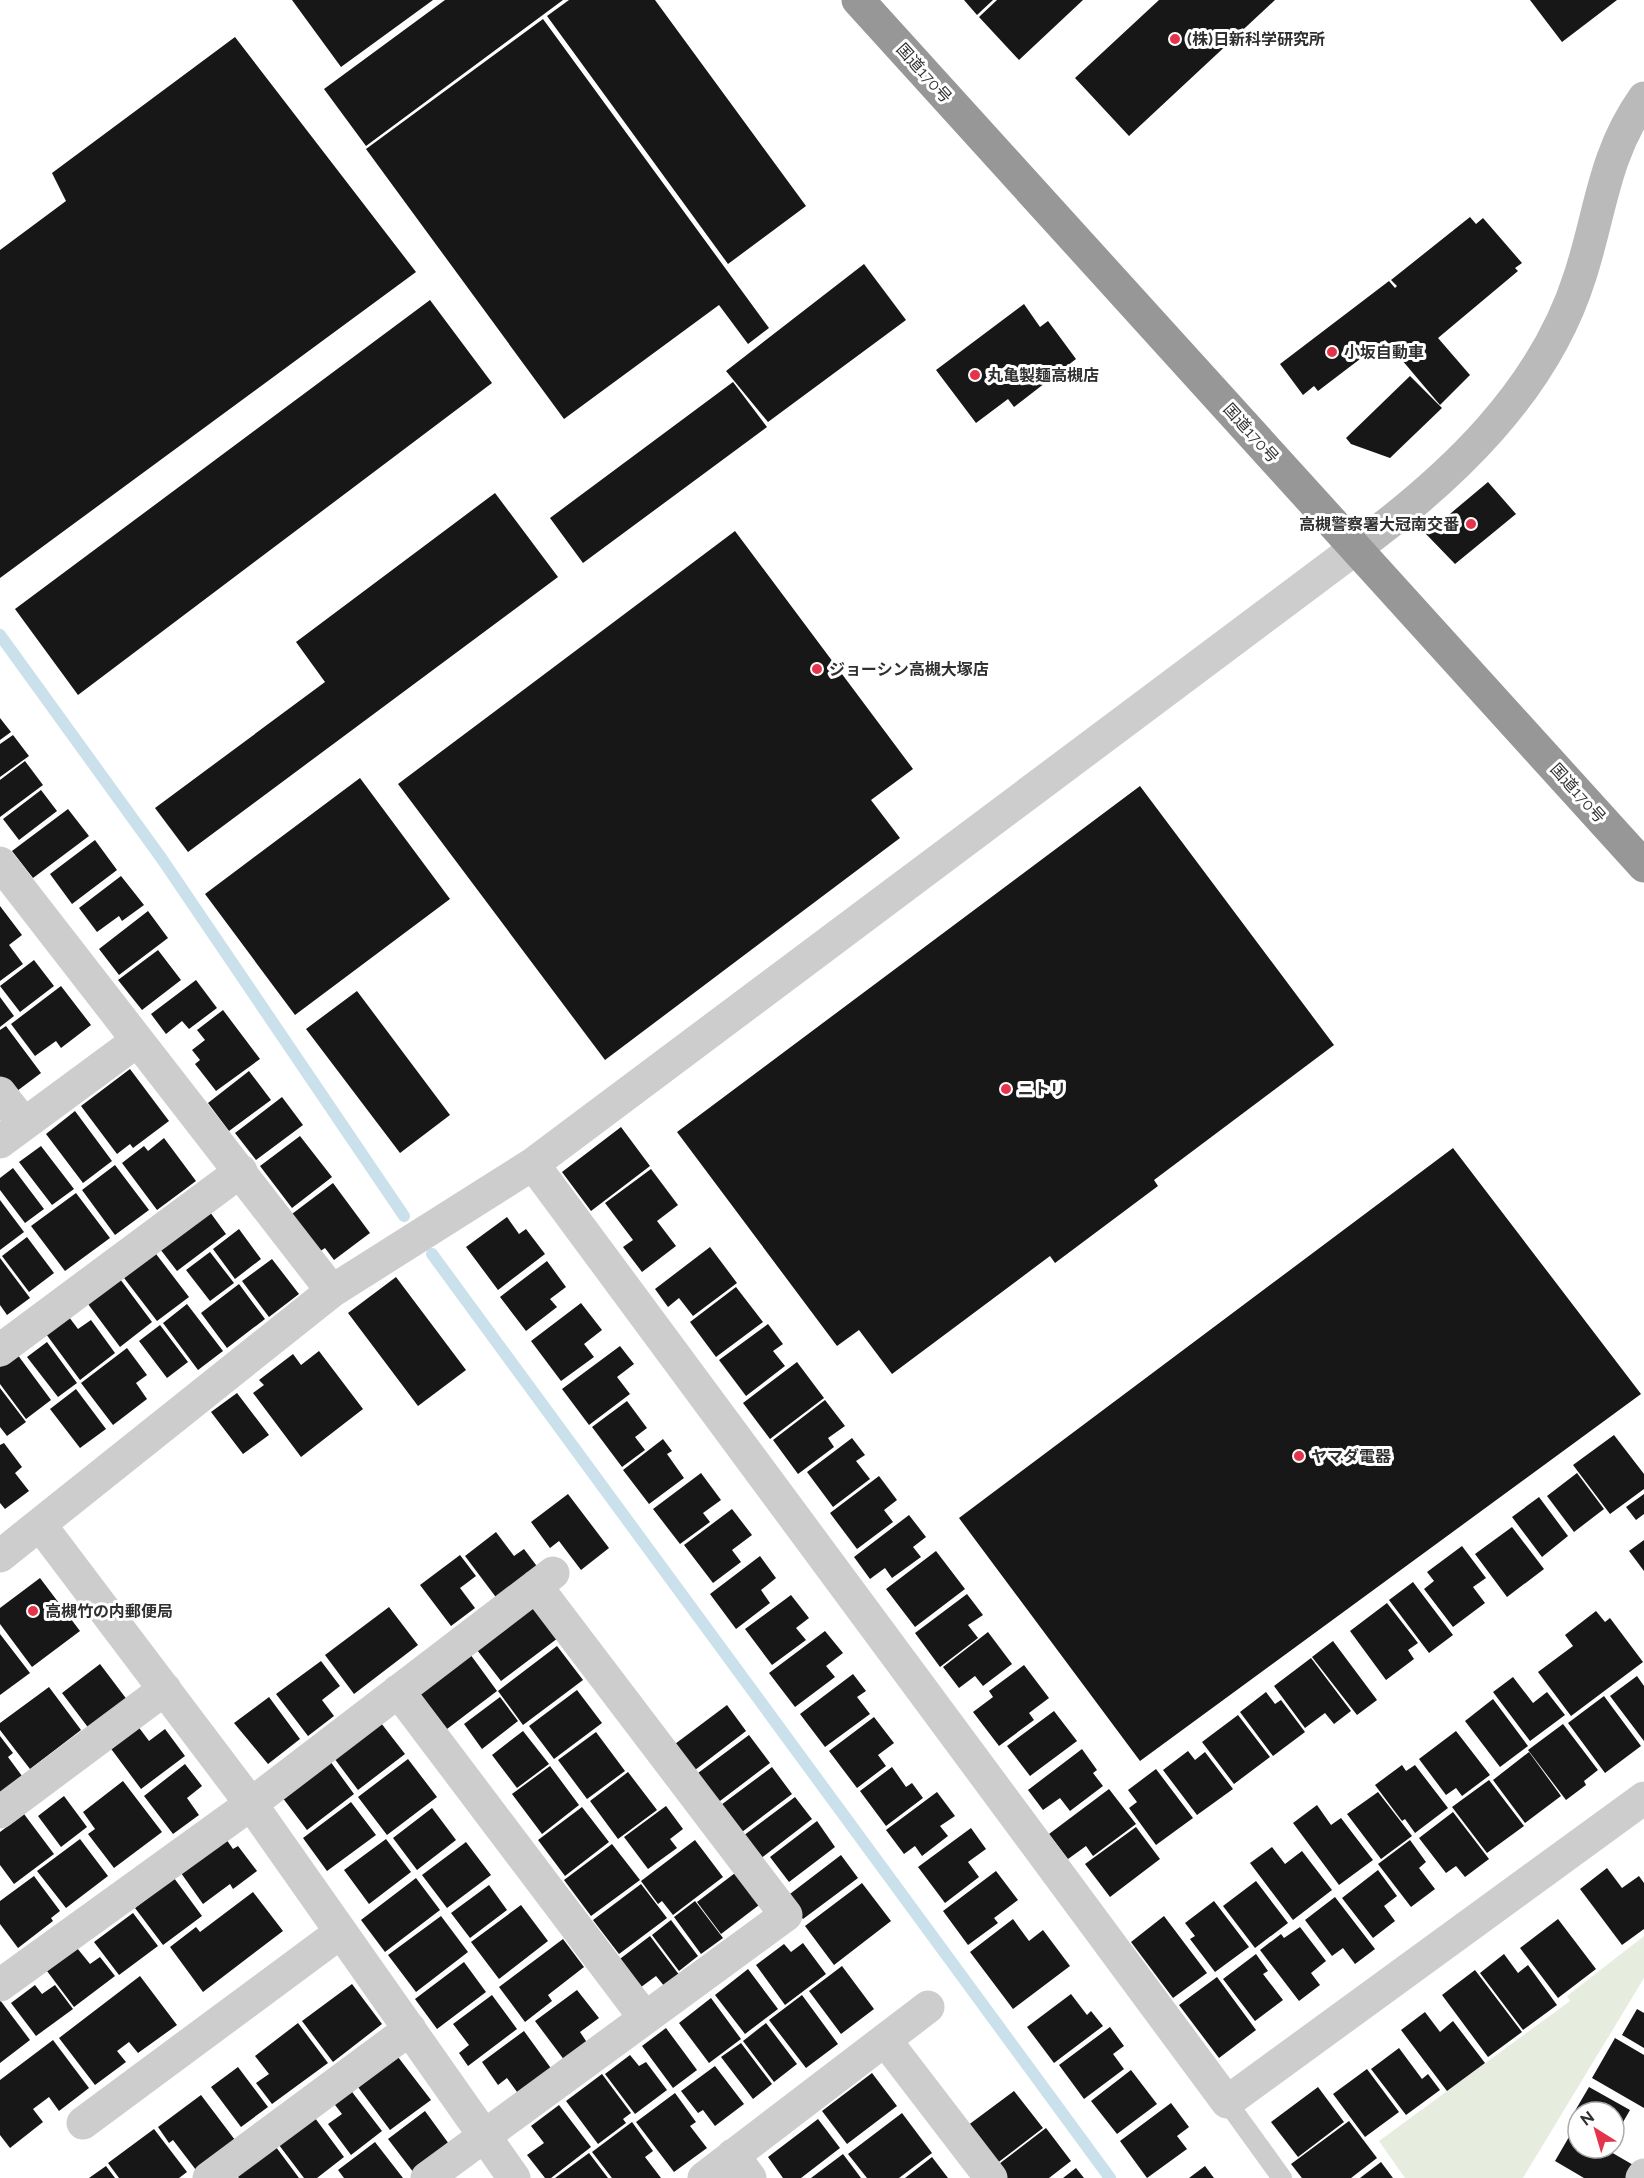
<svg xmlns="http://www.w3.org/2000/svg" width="1644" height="2178" viewBox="0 0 1644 2178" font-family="Raleway,'Noto Sans JP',sans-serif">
<rect width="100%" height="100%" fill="#fff"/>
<path fill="#e7edde" d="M1644 1936V1978L1523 2178H1405L1379 2141 1570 2001 1567 1996Z"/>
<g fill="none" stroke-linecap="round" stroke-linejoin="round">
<path stroke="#cae1ec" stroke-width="12" d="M0 635 162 859 404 1216
M432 1254 1110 2178"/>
</g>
<path fill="#171717" d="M292 0H433L341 67Z
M445 0H563L366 146 324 89Z
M569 0H655L806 206 728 264 547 16Z
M964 0H993L977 15Z
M997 0H1083L1019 60 979 17Z
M1159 0H1275L1129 136 1075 78Z
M1530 0H1617L1562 42Z
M543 19 769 328 748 344 719 305 564 419 366 149Z
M235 37 416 272 0 578V250L66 201 52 173Z
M1470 217 1476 224 1483 218 1522 263 1515 268 1518 271 1438 338 1470 375 1440 405 1385 340 1318 391 1314 386 1303 395 1280 364 1389 281 1395 288 1397 286 1391 280Z
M864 264 906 320 768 422 726 371Z
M430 300 492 383 78 695 15 609Z
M1024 304 1040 327 1048 321 1076 359 1014 407 1008 399 976 423 936 370Z
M1410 376 1442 408 1390 458 1351 444 1346 438Z
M733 382 767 427 583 563 550 518Z
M1488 482 1516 514 1455 564 1426 534Z
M495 493 558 577 188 852 155 808 325 682 296 642Z
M735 531 913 769 871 800 900 838 605 1060 398 784Z
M0 718 11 732 0 740Z
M13 735 29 756 0 777V744Z
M25 761 43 785 0 817V780Z
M360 778 450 899 295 1015 205 894Z
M1140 786 1334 1045 1154 1180 1158 1186 1055 1263 1050 1256 892 1374 859 1330 837 1346 677 1132Z
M41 790 57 811 19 840 3 819Z
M68 809 89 836 33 878 12 851Z
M95 840 117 870 72 904 50 874Z
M121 876 144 905 122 921 119 916 97 932 79 908Z
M0 906 22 935 9 945 23 964 0 981Z
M148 911 168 938 119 975 99 949Z
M158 950 181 980 142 1010 118 980Z
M34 960 54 986 20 1012 0 986Z
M196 980 217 1008 189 1029 182 1021 166 1034 151 1014Z
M61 986 91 1025 61 1048 56 1041 35 1056 11 1024Z
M357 991 450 1115 400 1153 306 1029Z
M0 997 14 1016 0 1027Z
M223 1010 260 1059 216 1091 195 1064 200 1060 192 1050 205 1040 197 1030Z
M6 1026 41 1073 9 1097 0 1085V1030Z
M130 1069 169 1121 133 1148 130 1144 117 1154 81 1106Z
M249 1071 271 1100 229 1131 208 1103Z
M282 1097 303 1125 256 1160 235 1133Z
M75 1111 112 1161 83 1183 46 1134Z
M621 1127 650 1166 591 1211 562 1172Z
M300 1136 332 1177 292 1208 260 1166Z
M164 1138 196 1181 157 1210 122 1163 144 1146 148 1151Z
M41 1146 74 1189 52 1205 19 1162Z
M1453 1148 1641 1394 1140 1761 959 1518Z
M115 1165 149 1210 115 1235 82 1190Z
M13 1168 44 1209 25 1223 0 1190V1178Z
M651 1169 678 1205 657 1221 676 1246 642 1272 623 1247 633 1240 605 1203Z
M333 1183 370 1233 334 1260 325 1248 316 1254 288 1217Z
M76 1193 110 1238 65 1271 31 1226Z
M0 1200 24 1232 0 1250Z
M207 1208 226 1234 177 1271 157 1245Z
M507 1217 519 1234 526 1229 545 1254 498 1290 466 1247Z
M239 1229 261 1259 235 1279 213 1249Z
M27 1237 54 1273 29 1292 2 1256Z
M710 1247 737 1283 693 1316 679 1298 668 1307 655 1289Z
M153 1250 189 1297 157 1321 121 1274Z
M210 1252 234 1283 210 1301 186 1270Z
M0 1258 30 1298 7 1315 0 1305Z
M272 1259 299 1294 269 1317 242 1281Z
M547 1261 566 1287 550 1299 557 1307 526 1331 500 1297Z
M396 1277 466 1370 418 1406 348 1313Z
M120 1279 152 1322 120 1347 88 1304Z
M239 1284 265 1319 227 1348 201 1313Z
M736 1287 763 1322 716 1357 690 1322Z
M581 1303 602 1330 584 1344 594 1357 561 1381 531 1341Z
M187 1304 223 1351 198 1370 163 1323Z
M69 1317 78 1329 91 1320 115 1353 80 1380 46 1334Z
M768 1324 783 1344 773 1351 785 1366 746 1396 719 1360Z
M160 1325 188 1362 167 1378 139 1341Z
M47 1342 77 1383 58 1397 27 1357Z
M620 1346 634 1364 617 1377 630 1394 589 1425 562 1389Z
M127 1348 147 1375 136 1383 147 1399 113 1425 81 1383Z
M319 1351 363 1409 301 1457 253 1393 264 1385 259 1380 293 1354 301 1365Z
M17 1354 51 1400 26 1419 0 1384V1367Z
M797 1362 824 1398 770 1439 743 1403Z
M0 1388 26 1422 7 1436 0 1427Z
M76 1389 106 1429 80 1448 50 1409Z
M237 1393 269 1435 243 1454 211 1412Z
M825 1400 845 1426 828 1438 834 1447 798 1474 773 1440Z
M627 1401 647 1428 635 1437 645 1450 622 1467 592 1427Z
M1614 1435 1644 1474V1489L1610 1514 1573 1465Z
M852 1438 865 1455 856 1461 870 1479 833 1507 807 1472Z
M663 1439 672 1451 667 1454 684 1478 649 1504 623 1470Z
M4 1443 22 1467 15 1473 29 1491 5 1509 0 1503V1445Z
M701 1473 721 1500 703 1513 710 1522 680 1544 653 1509Z
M1577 1473 1604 1509 1574 1532 1547 1496Z
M879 1476 897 1500 884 1510 893 1522 857 1549 830 1513Z
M568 1494 609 1548 581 1570 559 1541 550 1548 531 1522Z
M1644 1494V1514L1636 1520 1626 1507Z
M1539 1497 1568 1536 1542 1557 1512 1517Z
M732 1509 752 1535 732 1550 741 1562 713 1583 684 1545Z
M909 1515 926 1537 913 1547 921 1557 892 1578 885 1568 870 1579 854 1557Z
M1512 1527 1544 1569 1507 1597 1475 1554Z
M496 1532 514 1556 524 1549 539 1569 498 1600 465 1556Z
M1644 1540V1571L1629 1551Z
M1462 1546 1486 1578 1473 1587 1485 1603 1453 1627 1424 1589 1434 1581 1427 1572Z
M936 1551 965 1589 915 1627 886 1589Z
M460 1555 476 1576 460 1588 475 1608 451 1626 420 1585Z
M760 1556 776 1578 761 1590 770 1603 736 1629 710 1594Z
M40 1578 80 1631 32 1667 0 1624V1608Z
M1413 1582 1453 1635 1429 1653 1389 1600Z
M967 1594 983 1615 968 1625 978 1638 940 1667 915 1633Z
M791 1595 809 1618 796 1628 806 1640 772 1665 745 1629Z
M1387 1603 1418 1643 1408 1650 1414 1659 1386 1680 1350 1631Z
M389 1607 418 1645 354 1694 325 1655Z
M534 1607 558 1638 501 1681 477 1650Z
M1596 1611 1605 1622 1610 1618 1643 1662 1571 1716 1538 1672 1573 1646 1565 1635Z
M825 1631 843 1653 826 1666 835 1677 795 1707 769 1673Z
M988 1632 1012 1664 983 1686 975 1676 959 1688 943 1667Z
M0 1634 30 1673 0 1695Z
M1333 1641 1377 1700 1357 1715 1312 1657Z
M557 1646 583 1680 523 1725 498 1691Z
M470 1654 497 1691 447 1729 419 1693Z
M1311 1658 1351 1711 1334 1724 1325 1713 1305 1728 1274 1686Z
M321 1661 340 1686 322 1700 334 1716 308 1736 276 1694Z
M100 1664 128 1701 90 1730 62 1693Z
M1024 1665 1049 1698 1029 1713 1034 1720 999 1746 973 1712 993 1697 989 1691Z
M853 1674 866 1691 857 1697 870 1714 825 1747 800 1714Z
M1637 1676 1644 1686V1741L1610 1696Z
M1513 1677 1533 1703 1547 1692 1565 1715 1530 1741 1493 1692Z
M49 1687 81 1730 30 1769 0 1730V1723Z
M577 1690 602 1723 554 1759 529 1726Z
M1266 1692 1275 1704 1281 1700 1305 1732 1273 1756 1240 1712Z
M1604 1696 1641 1746 1605 1773 1568 1723Z
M269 1697 300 1739 268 1764 234 1723Z
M500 1697 518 1721 482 1749 464 1724Z
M1493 1699 1528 1746 1500 1767 1465 1721Z
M727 1705 746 1731 695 1770 675 1744Z
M1054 1711 1077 1741 1030 1776 1007 1746Z
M1238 1715 1270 1757 1234 1784 1202 1742Z
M874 1717 894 1743 878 1755 886 1766 857 1788 829 1751Z
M381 1723 405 1754 358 1790 334 1758Z
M1563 1724 1598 1770 1584 1781 1586 1785 1566 1800 1528 1750Z
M137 1725 149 1741 165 1729 185 1756 141 1789 109 1746Z
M523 1731 549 1764 517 1788 492 1755Z
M1456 1731 1490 1775 1462 1796 1456 1788 1446 1795 1419 1759Z
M596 1732 625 1771 587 1799 558 1760Z
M749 1735 770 1763 716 1804 694 1776Z
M0 1736 13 1753 8 1757 22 1776 0 1793Z
M1082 1749 1097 1770 1093 1773 1103 1786 1070 1811 1060 1798 1043 1810 1028 1790Z
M1188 1751 1195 1760 1205 1752 1233 1789 1197 1815 1163 1770Z
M1529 1752 1561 1796 1525 1823 1493 1780Z
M408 1759 437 1797 387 1835 358 1797Z
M330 1761 354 1794 307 1830 282 1797Z
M185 1764 202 1786 187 1798 199 1815 173 1834 144 1796Z
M1402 1765 1406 1771 1415 1765 1448 1808 1415 1833 1405 1819 1402 1821 1375 1785Z
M550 1766 579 1805 542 1834 512 1794Z
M772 1767 792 1794 742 1832 721 1805Z
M892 1767 906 1787 912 1783 923 1798 886 1826 860 1791Z
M1156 1769 1193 1818 1156 1845 1129 1808 1137 1802 1128 1790Z
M628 1772 657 1810 618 1839 590 1801Z
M1489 1780 1524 1826 1487 1853 1452 1807Z
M123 1781 162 1832 114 1868 88 1834 95 1829 83 1812Z
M1109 1789 1136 1824 1093 1856 1086 1846 1068 1859 1049 1834Z
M937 1792 955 1816 940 1826 948 1836 922 1856 915 1846 904 1854 886 1830Z
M1378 1792 1412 1836 1381 1859 1347 1814Z
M64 1796 87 1827 61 1847 38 1816Z
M795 1797 812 1819 760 1859 743 1836Z
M351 1802 376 1835 327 1871 303 1838Z
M1317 1805 1331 1825 1341 1818 1373 1860 1339 1885 1293 1823Z
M666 1806 683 1829 670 1839 677 1848 648 1869 624 1837Z
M582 1807 609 1842 565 1876 538 1840Z
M432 1808 456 1840 417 1870 393 1838Z
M1453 1812 1489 1859 1465 1877 1456 1866 1446 1873 1419 1838Z
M24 1814 54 1854 14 1884 0 1865V1832Z
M817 1821 835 1847 789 1882 770 1857Z
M1136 1827 1160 1859 1110 1897 1085 1864Z
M971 1828 986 1849 968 1862 979 1877 945 1903 918 1867Z
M80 1839 108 1876 66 1908 37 1871Z
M226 1839 233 1849 238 1846 257 1871 233 1889 230 1884 203 1904 181 1873Z
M386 1839 411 1872 369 1904 344 1870Z
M695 1840 723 1877 673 1915 662 1901 658 1904 641 1881Z
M1410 1840 1426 1862 1419 1868 1435 1889 1411 1907 1378 1864Z
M466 1842 491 1875 447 1908 422 1875Z
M612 1844 640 1880 591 1916 564 1880Z
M1272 1847 1285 1864 1302 1851 1332 1890 1293 1920 1250 1863Z
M841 1855 858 1878 803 1919 786 1897Z
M1607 1868 1622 1888 1639 1876 1644 1883V1929L1622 1945 1580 1889Z
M739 1870 763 1902 721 1934 697 1902Z
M1378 1870 1397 1896 1384 1906 1395 1921 1373 1938 1342 1898Z
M996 1871 1018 1900 994 1918 998 1923 968 1945 943 1911Z
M34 1876 60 1911 51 1918 53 1921 18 1948 0 1924V1901Z
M174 1878 202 1916 163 1945 135 1908Z
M416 1878 440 1910 385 1952 361 1920Z
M1256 1881 1288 1923 1255 1948 1223 1906Z
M862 1883 891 1921 834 1965 805 1926Z
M641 1884 667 1918 619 1954 593 1920Z
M489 1885 507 1910 470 1938 451 1913Z
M253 1892 283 1931 203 1992 170 1947 196 1927 200 1932Z
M1335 1897 1375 1949 1355 1964 1343 1948 1332 1956 1305 1920Z
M695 1901 723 1938 701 1954 674 1917Z
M1214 1901 1249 1947 1215 1972 1190 1939 1195 1936 1185 1923Z
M521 1905 548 1941 499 1979 471 1942Z
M133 1913 158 1946 119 1975 94 1942Z
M441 1916 468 1952 416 1992 388 1955Z
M1164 1916 1207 1973 1173 1998 1131 1942Z
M1013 1919 1029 1941 1043 1930 1070 1966 1013 2009 970 1952Z
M1558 1919 1596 1969 1558 1998 1520 1948Z
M671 1920 698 1956 679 1971 652 1935Z
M1300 1927 1326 1961 1311 1973 1320 1985 1299 2001 1260 1950 1281 1934 1284 1938Z
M650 1936 680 1976 665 1987 656 1976 633 1993 612 1965Z
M563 1939 584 1967 548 1995 552 2001 525 2022 499 1987Z
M803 1943 826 1974 785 2005 756 1965 784 1944 791 1952Z
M77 1948 90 1964 100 1957 115 1976 74 2007 47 1971Z
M1256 1954 1268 1971 1263 1974 1283 2000 1255 2021 1223 1979Z
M1504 1954 1518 1973 1528 1965 1557 2005 1523 2030 1480 1973Z
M464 1962 486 1992 437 2029 415 1999Z
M842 1966 874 2009 841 2034 809 1991Z
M748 1969 778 2009 745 2034 715 1995Z
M1475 1970 1522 2032 1488 2057 1442 1995Z
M140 1976 177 2025 138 2053 129 2042 117 2051 126 2062 95 2085 59 2038Z
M1217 1977 1256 2030 1219 2058 1179 2005Z
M352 1984 382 2024 333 2062 302 2021Z
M35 1985 42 1994 55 1985 73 2009 36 2036 11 2003Z
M577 1990 599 2018 580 2032 588 2044 565 2061 535 2021Z
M1071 1994 1087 2015 1091 2011 1103 2026 1054 2063 1027 2027Z
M492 1995 517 2029 468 2066 459 2053 469 2045 453 2024Z
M802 1995 838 2044 806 2068 769 2020Z
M711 1998 741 2039 709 2063 679 2023Z
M0 2000 30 2040 0 2063Z
M1637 2009 1644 2013V2048L1622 2035Z
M1425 2012 1440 2032 1453 2021 1485 2063 1447 2091 1401 2030Z
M298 2023 328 2063 272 2104 256 2083 269 2074 255 2056Z
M766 2023 797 2064 774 2082 743 2041Z
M1110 2027 1124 2046 1113 2054 1124 2069 1084 2099 1059 2065Z
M666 2028 697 2070 673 2088 642 2046Z
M524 2031 553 2071 520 2096 507 2078 498 2085 482 2062Z
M1615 2038 1644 2055V2108L1592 2078Z
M53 2040 89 2088 59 2111 49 2097 33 2109 43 2122 10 2148 0 2135V2080Z
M741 2043 772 2084 753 2099 721 2057Z
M1399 2048 1422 2079 1428 2074 1440 2090 1406 2115 1371 2069Z
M630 2055 639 2066 646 2062 667 2090 635 2114 605 2074Z
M398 2057 431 2100 390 2130 358 2087Z
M715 2066 744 2104 715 2126 703 2110 698 2113 681 2091Z
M238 2067 268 2107 241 2127 211 2087Z
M1367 2069 1399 2112 1365 2137 1333 2094Z
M1131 2070 1157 2104 1117 2134 1091 2101Z
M872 2073 897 2106 847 2144 822 2111Z
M602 2074 631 2113 623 2119 626 2123 598 2144 566 2101Z
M1318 2087 1344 2122 1298 2157 1271 2122Z
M1589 2087 1630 2110 1614 2138V2112H1578V2126L1569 2121Z
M349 2088 382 2131 351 2155 328 2124 342 2114 332 2101Z
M1014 2091 1043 2128 996 2164 967 2126Z
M675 2093 696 2122 690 2126 707 2148 674 2172 636 2122Z
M201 2095 235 2140 196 2170 173 2140 169 2143 158 2127Z
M1171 2103 1189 2127 1177 2136 1187 2149 1147 2178 1120 2141Z
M559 2105 591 2147 551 2178H545L527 2155 544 2143 531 2126Z
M425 2111 449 2144 417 2177 388 2139Z
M902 2113 932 2153 899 2178H867L848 2154Z
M315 2118 344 2157 317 2178H304L279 2145Z
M818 2119 840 2148 801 2178H783L768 2157Z
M1349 2121 1377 2158 1351 2178H1302L1291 2164Z
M632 2122 653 2151 645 2157 661 2178H612L592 2152Z
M1046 2128 1071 2161 1049 2178H1003L995 2167Z
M154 2129 187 2172 179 2178H119L108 2163Z
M1573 2130 1578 2133V2148H1604L1635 2166 1628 2178H1584L1555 2161Z
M375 2142 403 2178H344L338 2170Z
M276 2147 299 2178H239L237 2176Z
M589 2153 608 2178H555Z
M843 2154 861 2178H811Z
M932 2157 948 2178H905Z
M1381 2162 1393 2178H1360Z
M106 2166 115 2178H89Z
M1205 2166 1214 2178H1189Z
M1076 2168 1084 2178H1063Z"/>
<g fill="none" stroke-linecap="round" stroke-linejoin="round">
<path stroke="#cdcdcd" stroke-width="20" d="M1227 2102 1282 2178"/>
<path stroke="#cdcdcd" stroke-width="33" d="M0 863 332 1291
M0 1093 24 1124
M0 1142 137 1041
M533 1164 1227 2102 1644 1798
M0 1350 241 1171
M41 1526 251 1804 514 2178
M0 1556 332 1291 533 1164 1356 548
M398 1691 645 2018
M0 1812 165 1689
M0 1985 251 1804 553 1573
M885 2040 991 2178
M83 2123 341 1932
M733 2155 750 2178
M209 2178 410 2029
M427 2178 786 1915 536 1586
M704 2178 928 2007
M1642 2178 1644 2175"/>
<path stroke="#bababa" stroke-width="33" d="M1356 548C1451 478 1544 391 1580 276 1601 212 1603 156 1644 98"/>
<path stroke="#979797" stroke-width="33" d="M858 0 1644 866"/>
</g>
<g fill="#e4344b" stroke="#fff" stroke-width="2">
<circle cx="1175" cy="39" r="6"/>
<circle cx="1332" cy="352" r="6"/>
<circle cx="975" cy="375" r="6"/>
<circle cx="1471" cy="524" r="6"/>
<circle cx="817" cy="669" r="6"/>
<circle cx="1006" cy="1089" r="6"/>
<circle cx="1299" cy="1456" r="6"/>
<circle cx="33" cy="1611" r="6"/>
</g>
<g text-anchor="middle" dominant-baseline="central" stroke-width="6" stroke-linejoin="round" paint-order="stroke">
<g font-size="16" font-weight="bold" fill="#303030" stroke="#fff" text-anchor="start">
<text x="1187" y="39">(株)日新科学研究所</text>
<text x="1344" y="352">小坂自動車</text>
<text x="987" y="375">丸亀製麺高槻店</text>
<text x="1459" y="524" text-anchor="end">高槻警察署大冠南交番</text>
<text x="829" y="669">ジョーシン高槻大塚店</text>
<text x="1018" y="1089">ニトリ</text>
<text x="1311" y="1456">ヤマダ電器</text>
<text x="45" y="1611">高槻竹の内郵便局</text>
</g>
<g font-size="16" fill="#303030" stroke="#fff">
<text transform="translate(924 73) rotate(48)">国道170号</text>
<text transform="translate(1251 433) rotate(48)">国道170号</text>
<text transform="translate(1578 793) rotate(48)">国道170号</text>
</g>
</g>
<g transform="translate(1596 2130) rotate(323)"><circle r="28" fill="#ffffff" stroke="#acacac" stroke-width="1.5"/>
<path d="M0-4.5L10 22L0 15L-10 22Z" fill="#e4344b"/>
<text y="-9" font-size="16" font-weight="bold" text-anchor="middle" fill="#303030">N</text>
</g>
</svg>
